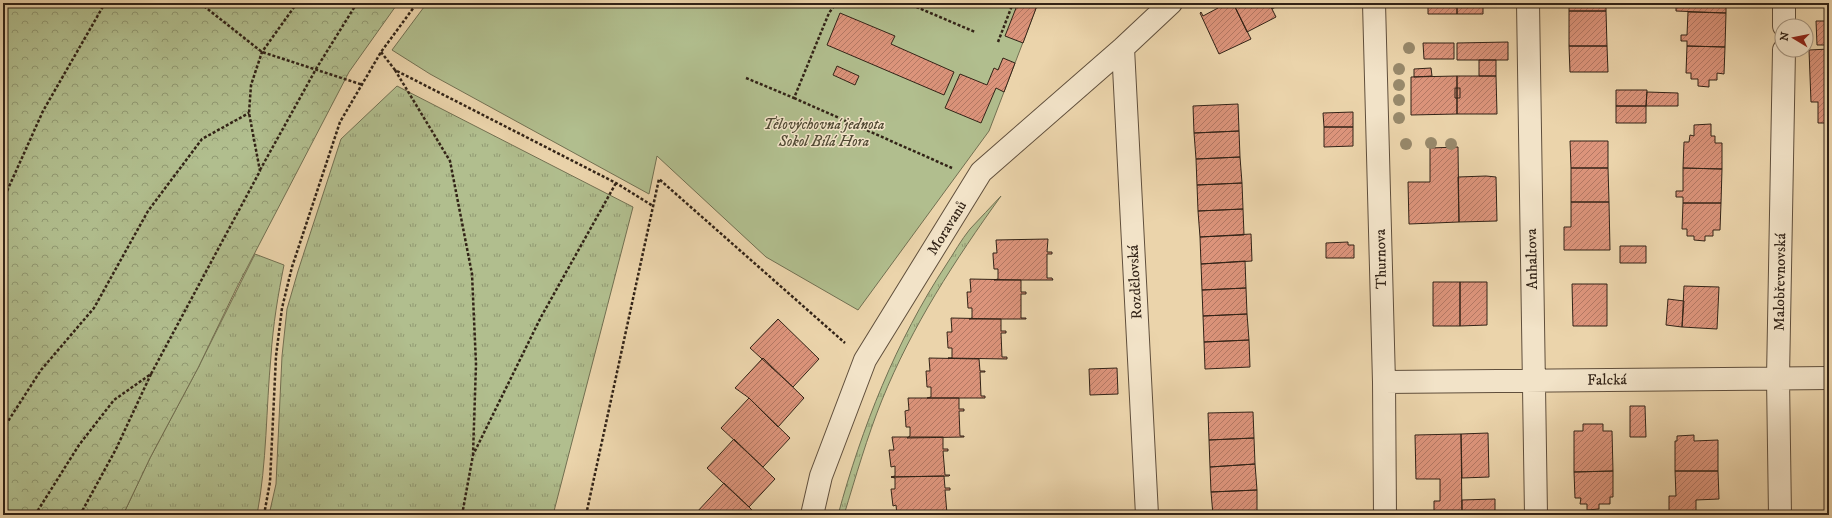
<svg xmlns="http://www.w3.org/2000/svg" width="1832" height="518" viewBox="0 0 1832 518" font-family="'IM FELL DW Pica',serif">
<defs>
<pattern id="grass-tufts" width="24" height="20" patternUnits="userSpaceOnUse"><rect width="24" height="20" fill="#b1be8e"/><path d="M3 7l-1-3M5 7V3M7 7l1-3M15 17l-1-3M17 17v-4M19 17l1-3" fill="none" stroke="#919a73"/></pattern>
<pattern id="forest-crowns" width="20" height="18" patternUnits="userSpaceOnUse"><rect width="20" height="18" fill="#b1be8e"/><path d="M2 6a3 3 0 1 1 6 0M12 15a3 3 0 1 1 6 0" fill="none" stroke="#919a73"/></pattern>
<pattern id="building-hatch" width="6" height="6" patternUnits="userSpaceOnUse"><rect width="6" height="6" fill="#dc947b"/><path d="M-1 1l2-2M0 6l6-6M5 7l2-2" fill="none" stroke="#b37864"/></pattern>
</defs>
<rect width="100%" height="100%" fill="#ebd4ab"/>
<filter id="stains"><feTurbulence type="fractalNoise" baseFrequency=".005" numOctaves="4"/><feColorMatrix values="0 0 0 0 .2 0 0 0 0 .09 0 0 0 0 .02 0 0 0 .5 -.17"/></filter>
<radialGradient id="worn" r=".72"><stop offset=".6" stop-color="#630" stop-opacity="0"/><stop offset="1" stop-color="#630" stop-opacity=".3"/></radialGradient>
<path fill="url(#grass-tufts)" stroke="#727052" d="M397 86 633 207 553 515H269L276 484 282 356 287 309 298 271 341 139Z
M1001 196C955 260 912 326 882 400 867 437 856 476 844 515H838C862 427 896 341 946 265 954 253 961 240 970 229 980 218 991 207 1001 196Z
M255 254 284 265C278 295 273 325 271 356 266 409 267 462 257 515H123L150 458 198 368Z"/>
<path fill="url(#forest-crowns)" stroke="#727052" d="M3 3H398L349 72 236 289 198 368 150 458 123 515H3Z"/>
<path fill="#b1be8e" stroke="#727052" d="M427 3H1038L989 131 858 310 766 257 657 156 649 194 430 74 392 50Z"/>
<path fill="url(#building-hatch)" stroke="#322317" d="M1018 3H1038L1023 43 1005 36Z
M1218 3H1233L1251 39 1219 54 1200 13 1201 12 1203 16 1218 8 1216 4Z
M1233 3H1269L1276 17 1247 32Z
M1269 3H1283L1272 9Z
M1428 3H1457V14H1428Z
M1457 3H1483V14H1457Z
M1569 3H1606V11H1569Z
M1688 3H1726V13L1676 11V5H1688Z
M1569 11H1606L1607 46H1569Z
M1688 12 1726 13 1725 47 1687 46V41H1681V35H1687Z
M840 13 895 36 891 44 954 72 944 95 827 45Z
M1816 21H1829V45H1817Z
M1508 42V60H1457V43Z
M1423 43H1454V59H1424Z
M1569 46H1607L1608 72H1570Z
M1687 46 1725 47 1724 74 1717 73V80H1709V87L1698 86V79H1691V73H1686Z
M1829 49V123H1818V102H1811L1809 50Z
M1003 58 1015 63 1004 92 996 88 981 123 945 108 960 74 987 85 994 68 998 70Z
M1479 60H1496V76H1479Z
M837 66 859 76 855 85 833 75Z
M1431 68 1432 76 1414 77V69Z
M1457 76H1496L1497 114H1457Z
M1457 76V114L1411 115V77Z
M1455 88H1460V98H1455Z
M1616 90H1647L1646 106H1616Z
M1647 92 1678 93V106H1646Z
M1238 104 1239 131 1194 133 1193 106Z
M1616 106H1646V123H1616Z
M1353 112V127H1324L1323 113Z
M1711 124V136H1715V143H1722V169L1683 168 1684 142H1689L1690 135 1694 136V125Z
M1324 127H1353V146L1324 147Z
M1239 131 1240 157 1196 159 1194 133Z
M1570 141H1608V168H1571Z
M1828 145H1829V201H1827Z
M1458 147 1459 222 1409 224 1408 182H1430V148Z
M1240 157 1242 183 1197 185 1196 159Z
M1571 168H1608L1609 202H1571Z
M1683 168 1722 169 1721 203H1683V197H1676V191H1683Z
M1486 176 1496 177 1497 221 1459 222 1458 177Z
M1242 183 1243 209 1198 211 1197 185Z
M1571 202H1609L1610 250H1564V227H1571Z
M1683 203H1721L1720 230H1713V236H1705V241L1694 240V236H1687V229H1682Z
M1243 209 1244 235 1200 237 1198 211Z
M1251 234 1252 261 1201 264 1200 237Z
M1048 239 1047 252H1052V254H1047V278H1052L1053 280H994L998 279V269H994L993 255V253H997L996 240Z
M1348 242V245H1354V258H1326V243Z
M1620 246H1646V263H1620Z
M1245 261 1246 288 1202 290 1201 264Z
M970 279 1021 280V292H1026V294H1021V318H1026V319H969L972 318V308H968L967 292H971Z
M1433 282H1460V326H1433Z
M1460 282H1487V325L1460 326Z
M1572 284H1607V326H1573Z
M1684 286 1719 287 1717 329 1682 327Z
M1246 288 1247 314 1203 316 1202 290Z
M1668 299 1684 301 1682 327 1666 325Z
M1247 314 1249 340 1204 342 1203 316Z
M951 318 1001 319V331H1006V333H1001L1002 357H1007V359L948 358H952V348H948L947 332H952Z
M778 319 819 359 793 387 750 348Z
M1249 340 1250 367 1205 369 1204 342Z
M763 358 804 398 778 427 749 398 735 388Z
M929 358 979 359 980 371H985V372H980L981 396H985V398H927L931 397V387H927L926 371H930Z
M1117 368 1118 394 1090 395 1089 369Z
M749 398 790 438 763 467 721 428Z
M908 398H959V409H964V411H959L960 436H964V437L907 438 910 436V427H906L905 411 909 410Z
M1630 406H1645L1646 437H1630Z
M1253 412 1254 438 1209 440 1208 413Z
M1583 424H1603V431H1612L1613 471 1574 472V431H1583Z
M1488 433 1489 477 1462 478 1461 434Z
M1461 434 1462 515H1434V501H1440V479H1416L1415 435Z
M1694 435V441L1718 440V471H1675V441H1677V436Z
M892 437H943V449H948V451H943L945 475H950L949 476 891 477 895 476V466L891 467 889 450H894Z
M1254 438 1255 464 1210 467 1209 440Z
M734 439 775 479 749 507 707 468Z
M1255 464 1257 490 1211 492 1210 467Z
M1613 471V497H1610V504H1599V509L1587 510V504H1580L1581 498H1575L1574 472Z
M1675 471H1718L1719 499 1696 500V511H1669V496H1676Z
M944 476 945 488H950V490H945L947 514 951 515H897L896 505 893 506 891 489H895V478L891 477Z
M724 483 749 507 757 515H699L696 513Z
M1257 490V515H1213L1211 492Z
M1495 499V515H1462V500Z"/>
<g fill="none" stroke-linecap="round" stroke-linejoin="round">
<defs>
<path id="street" d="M1374 3 1384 382 1385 515
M1528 3 1536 515
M1784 26V3
M1123 48 1147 515
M1384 382 1829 378
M812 515 821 476 865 360 981 172 1123 48 1171 3
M1780 515 1778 378 1784 50"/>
</defs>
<use href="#street" stroke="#604f3c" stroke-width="24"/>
<path stroke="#322317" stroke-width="2.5" stroke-dasharray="3 2" stroke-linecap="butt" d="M200 3 262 52 363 85
M907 3 975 32
M998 42 1013 3
M381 52 395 70 616 183 653 206
M395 70 450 161 472 274 476 364 473 455
M746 78 794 98 829 13 836 3
M794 98 952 168
M260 170 316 69 357 3
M3 200 43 111 105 3
M3 429 41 370 94 308 148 211 202 139 249 113
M35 515 79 445 114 400 151 374 260 171 249 113 251 85 262 52 297 3
M80 515 116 449 151 374
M264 515 270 482 276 356 282 308 292 267 340 122 381 52 417 3
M462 515 473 455 541 317 616 183
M586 515 659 179 845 343"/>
<use href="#street" stroke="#f2e3c8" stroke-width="22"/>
</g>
<g fill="#97886a">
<circle cx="1409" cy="48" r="6"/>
<circle cx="1399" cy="69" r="6"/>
<circle cx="1399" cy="85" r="6"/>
<circle cx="1399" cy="100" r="6"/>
<circle cx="1399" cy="118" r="6"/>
<circle cx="1431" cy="143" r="6"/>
<circle cx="1406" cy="144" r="6"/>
<circle cx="1451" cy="144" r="6"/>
</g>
<g text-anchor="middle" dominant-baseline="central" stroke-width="3" stroke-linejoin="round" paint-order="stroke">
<g font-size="15" font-style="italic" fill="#524a35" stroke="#f2e3c8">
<text x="824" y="124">Tělovýchovná jednota<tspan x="824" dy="17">Sokol Bílá Hora</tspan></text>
</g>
<g font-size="15" fill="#322317" stroke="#f2e3c8">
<text transform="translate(947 228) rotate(-58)">Moravanů</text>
<text transform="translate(1381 259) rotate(-91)">Thurnova</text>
<text transform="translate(1532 259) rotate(-91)">Anhaltova</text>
<text transform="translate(1135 282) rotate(-93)">Rozdělovská</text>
<text transform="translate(1780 282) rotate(-89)">Malobřevnovská</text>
<text transform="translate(1607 380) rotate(-1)">Falcká</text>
</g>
</g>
<rect width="1832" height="518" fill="none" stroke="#ebd4ab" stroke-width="16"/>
<rect x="4" y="4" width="1824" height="510" fill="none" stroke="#322317" stroke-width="2"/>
<rect x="8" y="8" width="1816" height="502" fill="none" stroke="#322317"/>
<g transform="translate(1794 38) rotate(280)"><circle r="19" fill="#f2e3c8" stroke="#a59681"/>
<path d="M0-3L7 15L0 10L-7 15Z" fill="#8f2418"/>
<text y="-6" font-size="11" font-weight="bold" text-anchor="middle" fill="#322317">N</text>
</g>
<rect width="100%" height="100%" filter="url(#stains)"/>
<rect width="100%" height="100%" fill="url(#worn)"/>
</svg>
